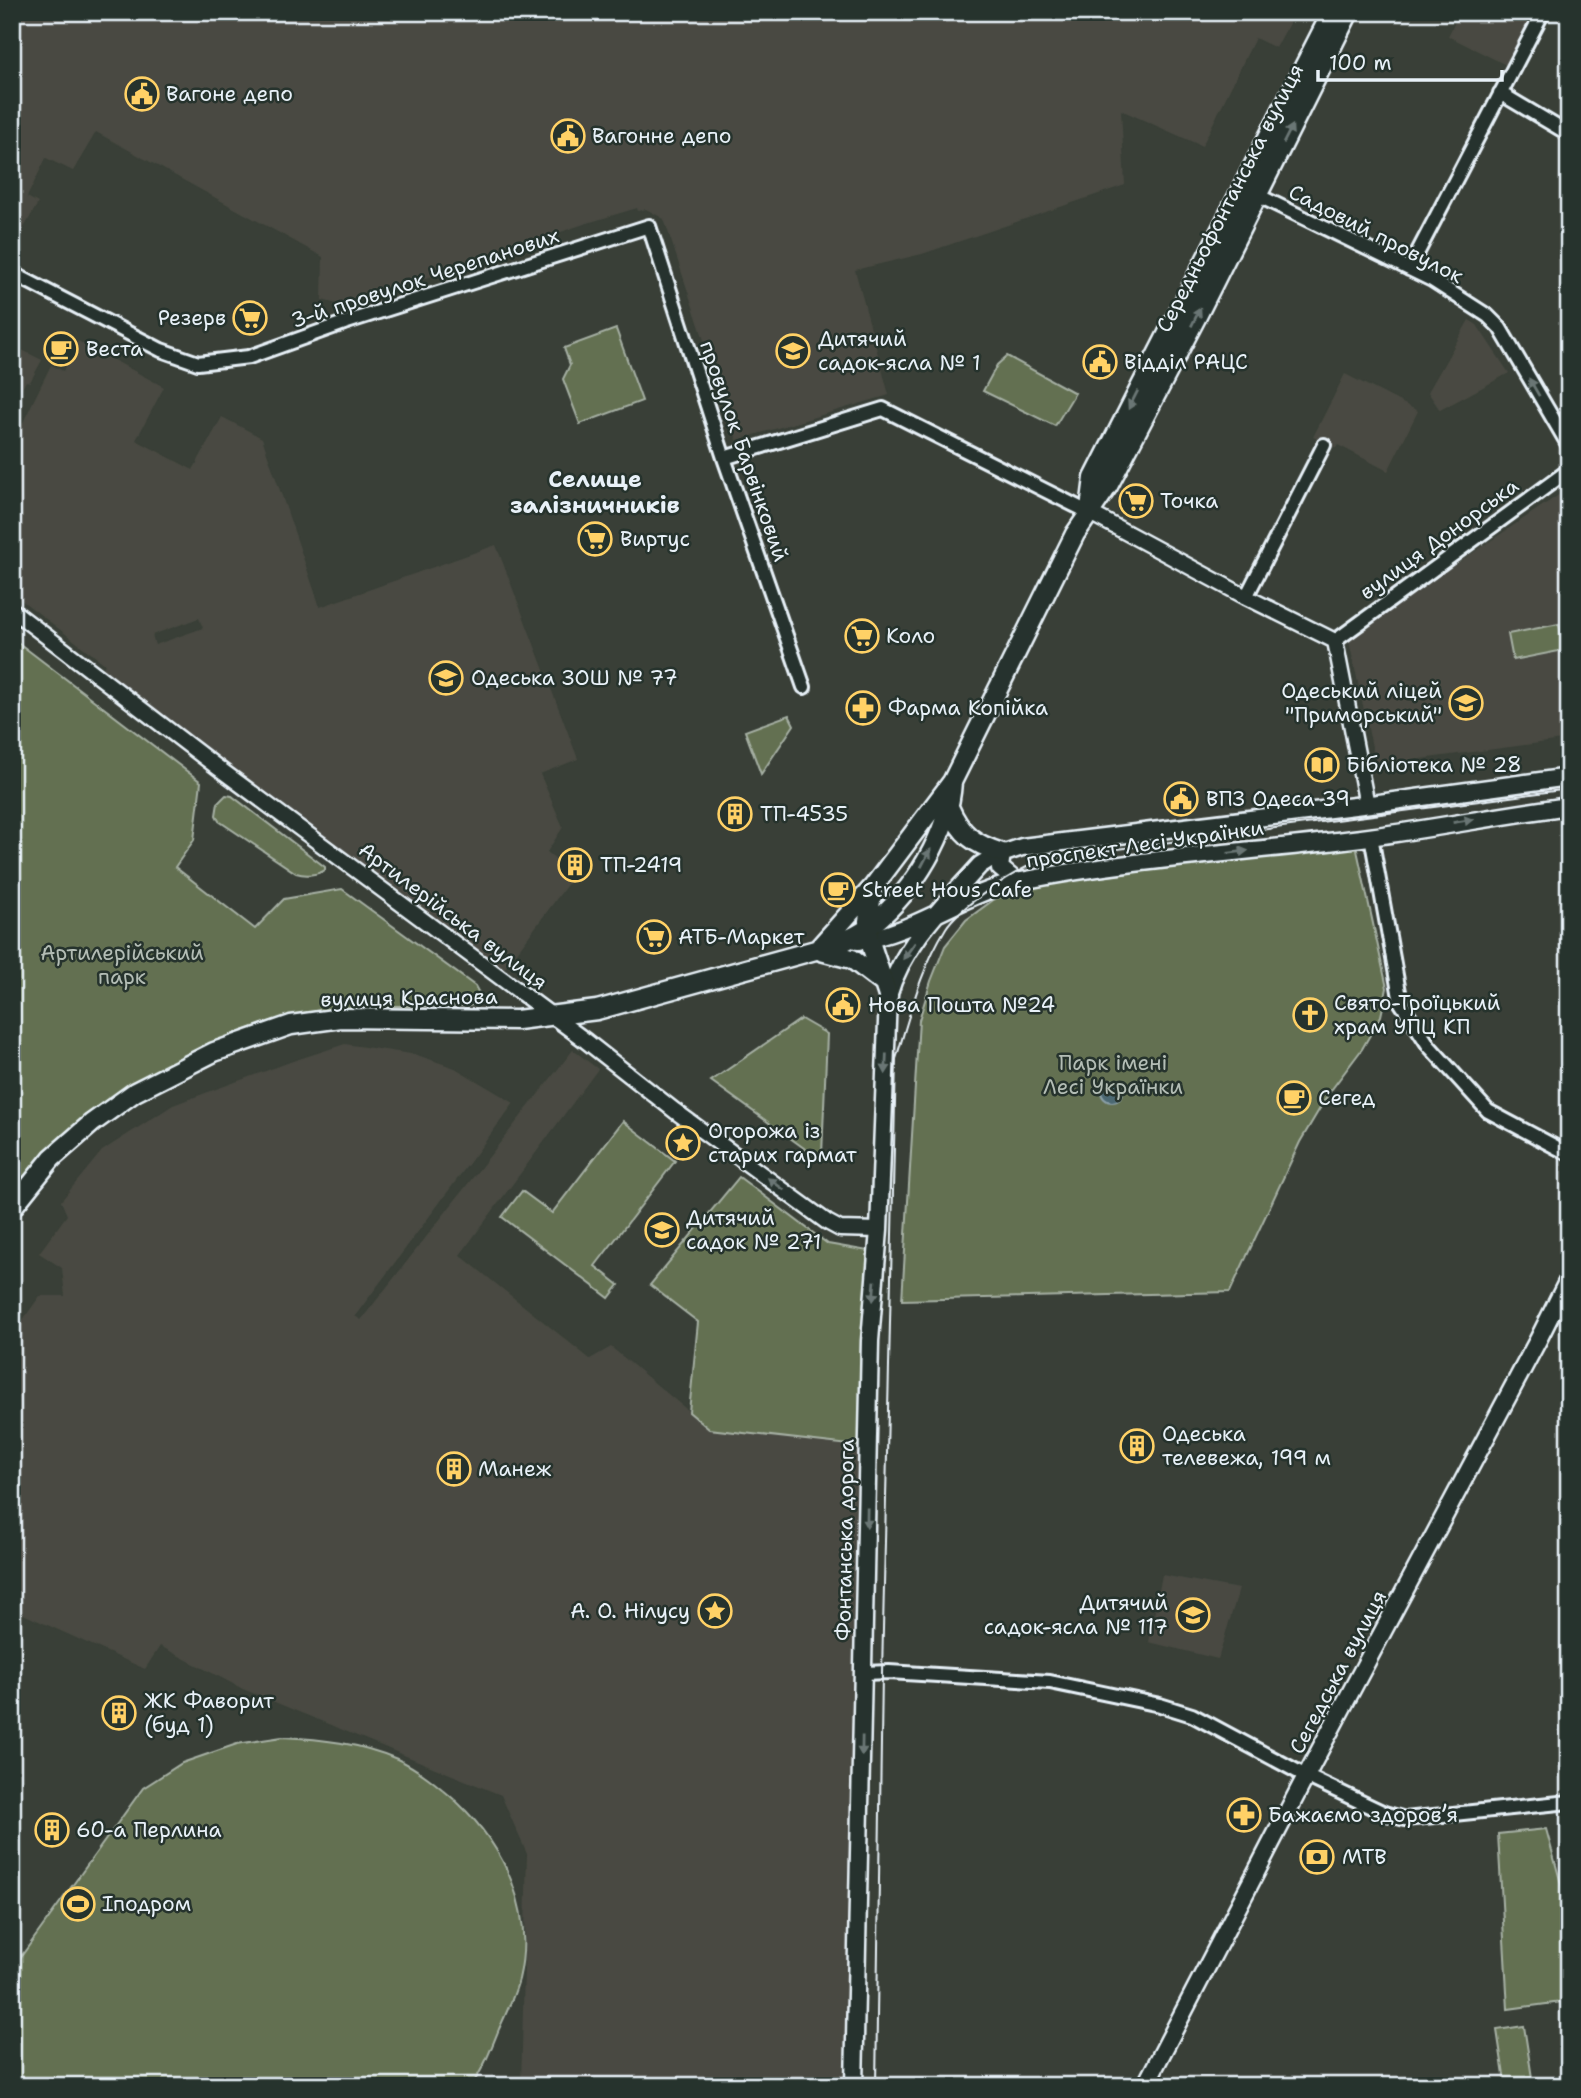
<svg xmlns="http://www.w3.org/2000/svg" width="1581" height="2098" viewBox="0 0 1581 2098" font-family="'Shantell Sans',sans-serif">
<rect width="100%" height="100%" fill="#393f37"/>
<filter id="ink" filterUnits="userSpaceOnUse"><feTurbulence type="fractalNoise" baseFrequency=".0143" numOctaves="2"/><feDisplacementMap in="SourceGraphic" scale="14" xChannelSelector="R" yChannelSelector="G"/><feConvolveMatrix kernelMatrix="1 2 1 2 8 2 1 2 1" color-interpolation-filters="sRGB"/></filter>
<g filter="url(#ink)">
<path fill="#494a42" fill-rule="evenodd" d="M12 12H1295L1276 48 1255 38 1202 146 1121 110 1125 185 922 254 855 270 889 395 737 440 664 219 646 209 638 211 637 208 584 224 374 296 337 304 322 300 323 257 96 132 73 171 46 158 27 197 38 203 12 249Z
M1460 12H1542L1512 68 1448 36Z
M1469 320 1477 325 1509 373 1440 410 1428 392Z
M78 341 164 387 136 440 193 470 222 417 262 438 320 607 496 545 578 759 540 774 563 827 547 852 575 874 499 976 99 676 105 664 12 593V445L51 365 63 371ZM199 618 203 628 155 645 152 635Z
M12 345 42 360 30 382 26 381 12 407Z
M1345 374 1418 411 1388 471 1338 445 1336 448 1313 437Z
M1569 488V739L1376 765 1348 637Z
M345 1044 417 1055 455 1068 514 1103 355 1316 361 1320 573 1050 598 1069 460 1255 590 1359 611 1347 709 1428 867 1447 853 2086H521L527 1854 501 1795 243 1689 160 1646 145 1669 12 1609V1335L40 1296H65L62 1268 39 1253 67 1215 61 1201 102 1151 173 1105 290 1062Z
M1162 1575 1239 1589 1218 1659 1149 1642Z"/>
<path fill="#637051" stroke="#a6b0a4" stroke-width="2" d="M616 329 642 401 580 424 563 379 570 365 564 348Z
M1007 356 1075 393 1055 426 983 391 997 365Z
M1559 624 1564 650 1513 660 1508 634Z
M12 638 201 782 194 840 175 867 255 929 284 899 342 889 475 986 481 997 479 1003 469 1006H369L278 1019 231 1035 185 1056 138 1083 12 1203Z
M789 715 794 725 761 774 745 731Z
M226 795 232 796 325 867V870C318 875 305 876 296 873L219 821 216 815 218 803Z
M1331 846H1354L1357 850 1387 988 1381 1016 1362 1049 1329 1093 1300 1142 1230 1292 902 1300 919 1020 931 981 945 946 966 920 996 898 1047 884Z
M801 1019 827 1034 822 1155 815 1156 711 1081Z
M623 1121 675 1161 595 1266 619 1285 609 1298 502 1217 522 1191 552 1213Z
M739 1177 828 1244 874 1252 867 1447 709 1429 689 1412 698 1322 650 1285Z
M282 1737C321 1739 360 1743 397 1759 419 1769 439 1786 457 1802 505 1847 535 1912 519 1979 514 1997 507 2012 499 2029 491 2049 484 2068 471 2086H12V1969L143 1788 182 1763 237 1744Z
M1546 1829 1566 1902 1569 1903V2001L1508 2009 1498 1834Z
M1524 2026 1532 2078 1505 2082 1497 2030Z"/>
<path fill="#4c6872" stroke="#8a9fa8" stroke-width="2" d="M1101 1091a11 11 0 1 1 22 0a11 11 0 1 1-22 0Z"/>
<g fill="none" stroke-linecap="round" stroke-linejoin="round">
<defs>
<path id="minor" d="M1500 93 1569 134
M1257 195 1432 280 1488 316 1500 328 1569 446
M1409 269 1543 12
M12 273 161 350 198 363 249 357 344 323 649 226 724 458 804 687
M724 458 883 409 1090 513
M1246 597 1324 445
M1335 641 1569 470
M1371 836 1401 1003 1429 1046 1488 1111 1569 1154
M864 1673 889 1672 1050 1682 1160 1705 1192 1715 1306 1776 1384 1813 1405 1819 1569 1802"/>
<path id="tertiary" d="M1090 513 1246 597 1335 641 1367 805
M12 610 217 767 586 1041 675 1111 827 1222 840 1229 879 1230"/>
<path id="secondary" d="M1002 853 1000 868 1017 882
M858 941C916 933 964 892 1021 881 1136 858 1254 852 1369 837 1436 828 1502 815 1569 806
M854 2086 870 1341 879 1230 888 996C903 944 945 904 980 865L993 857 1022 847 1379 803 1569 777
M1145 2086 1306 1776 1538 1340 1569 1278"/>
<path id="primary" d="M1090 509 1094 478 1332 12
M949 807C961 835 974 844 1002 853
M873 887 868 921 869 939 888 996
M817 950 873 887 952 782 1075 534 1108 486 1197 316 1349 12
M821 951 852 959 882 982
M12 1208 52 1158 92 1123 135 1092 214 1052 291 1025 341 1018 517 1020 597 1010 841 943C852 937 865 932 874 923 914 890 949 834 952 782"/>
</defs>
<use href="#minor" stroke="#e8f1f8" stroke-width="18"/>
<use href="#tertiary" stroke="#e8f1f8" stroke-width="19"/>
<use href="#secondary" stroke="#e8f1f8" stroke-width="21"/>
<use href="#primary" stroke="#e8f1f8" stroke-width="23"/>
<use href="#minor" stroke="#26332d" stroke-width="12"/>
<use href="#tertiary" stroke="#26332d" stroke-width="14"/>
<use href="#secondary" stroke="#26332d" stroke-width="16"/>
<use href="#primary" stroke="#26332d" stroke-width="18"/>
<path stroke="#e8f1f8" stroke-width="2" d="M876 2086 882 1673 896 1059C910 1014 921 968 946 928 959 907 1011 874 1033 864 1043 860 1054 858 1065 856L1569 789"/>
</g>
<defs><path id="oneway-solid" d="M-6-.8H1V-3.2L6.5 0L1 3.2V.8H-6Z" transform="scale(1.75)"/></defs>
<g fill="#6a7674">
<use href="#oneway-solid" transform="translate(1288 134) rotate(-63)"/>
<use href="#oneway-solid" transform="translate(1196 317) rotate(-63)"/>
<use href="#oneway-solid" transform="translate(1534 387) rotate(-120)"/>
<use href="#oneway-solid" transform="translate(1133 400) rotate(117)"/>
<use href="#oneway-solid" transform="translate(1463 821) rotate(-9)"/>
<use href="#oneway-solid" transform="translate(1238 852) rotate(-7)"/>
<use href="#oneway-solid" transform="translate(926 858) rotate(-62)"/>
<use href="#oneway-solid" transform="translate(909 951) rotate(126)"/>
<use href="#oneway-solid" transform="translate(886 1064) rotate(92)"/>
<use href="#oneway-solid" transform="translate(776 1184) rotate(-144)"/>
<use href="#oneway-solid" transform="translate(874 1291) rotate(95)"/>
<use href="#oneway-solid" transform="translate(867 1518) rotate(91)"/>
<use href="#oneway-solid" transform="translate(862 1746) rotate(91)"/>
</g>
</g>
<defs>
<symbol id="civic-ring" viewBox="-11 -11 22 22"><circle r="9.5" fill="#26332d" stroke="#ffd166" stroke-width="1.5"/><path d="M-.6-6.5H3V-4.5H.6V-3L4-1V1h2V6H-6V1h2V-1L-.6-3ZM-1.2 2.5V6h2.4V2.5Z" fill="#ffd166"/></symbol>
<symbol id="supermarket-ring" viewBox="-11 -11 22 22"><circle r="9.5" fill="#26332d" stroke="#ffd166" stroke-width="1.5"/><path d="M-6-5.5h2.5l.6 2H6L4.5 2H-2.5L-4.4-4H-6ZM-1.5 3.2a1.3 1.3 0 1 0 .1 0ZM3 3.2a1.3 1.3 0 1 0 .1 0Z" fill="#ffd166"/></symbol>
<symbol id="cafe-ring" viewBox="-11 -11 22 22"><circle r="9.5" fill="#26332d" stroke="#ffd166" stroke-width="1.5"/><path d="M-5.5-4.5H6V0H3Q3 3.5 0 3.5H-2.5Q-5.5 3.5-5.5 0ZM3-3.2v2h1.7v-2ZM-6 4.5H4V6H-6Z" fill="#ffd166"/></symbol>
<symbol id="school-ring" viewBox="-11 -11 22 22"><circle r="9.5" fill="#26332d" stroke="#ffd166" stroke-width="1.5"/><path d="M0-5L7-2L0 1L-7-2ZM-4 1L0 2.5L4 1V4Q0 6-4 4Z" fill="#ffd166"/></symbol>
<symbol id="pharmacy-ring" viewBox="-11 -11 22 22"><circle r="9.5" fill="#26332d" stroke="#ffd166" stroke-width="1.5"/><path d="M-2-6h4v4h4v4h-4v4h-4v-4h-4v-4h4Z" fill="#ffd166"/></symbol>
<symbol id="library-ring" viewBox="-11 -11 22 22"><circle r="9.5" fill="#26332d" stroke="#ffd166" stroke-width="1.5"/><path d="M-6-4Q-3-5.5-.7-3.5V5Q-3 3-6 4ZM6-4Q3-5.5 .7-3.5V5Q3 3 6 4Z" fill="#ffd166"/></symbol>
<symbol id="building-ring" viewBox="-11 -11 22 22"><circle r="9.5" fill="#26332d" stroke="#ffd166" stroke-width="1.5"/><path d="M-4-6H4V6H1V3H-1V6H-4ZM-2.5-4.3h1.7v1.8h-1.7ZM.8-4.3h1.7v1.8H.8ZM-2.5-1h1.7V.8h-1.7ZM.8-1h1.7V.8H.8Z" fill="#ffd166"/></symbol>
<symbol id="church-ring" viewBox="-11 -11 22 22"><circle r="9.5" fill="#26332d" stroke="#ffd166" stroke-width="1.5"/><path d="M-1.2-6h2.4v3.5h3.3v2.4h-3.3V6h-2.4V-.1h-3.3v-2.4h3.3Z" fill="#ffd166"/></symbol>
<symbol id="sight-ring" viewBox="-11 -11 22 22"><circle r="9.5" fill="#26332d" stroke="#ffd166" stroke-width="1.5"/><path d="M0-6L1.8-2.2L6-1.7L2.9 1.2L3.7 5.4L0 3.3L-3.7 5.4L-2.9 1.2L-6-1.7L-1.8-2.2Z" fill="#ffd166"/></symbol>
<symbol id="bank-ring" viewBox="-11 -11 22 22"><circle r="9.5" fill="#26332d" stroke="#ffd166" stroke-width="1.5"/><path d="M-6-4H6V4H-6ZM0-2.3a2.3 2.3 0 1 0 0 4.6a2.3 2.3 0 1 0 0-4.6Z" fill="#ffd166"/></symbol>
<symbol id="stadium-ring" viewBox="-11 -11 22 22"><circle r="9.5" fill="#26332d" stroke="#ffd166" stroke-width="1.5"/><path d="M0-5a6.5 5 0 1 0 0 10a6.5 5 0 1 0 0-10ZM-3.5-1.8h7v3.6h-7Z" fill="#ffd166"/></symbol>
</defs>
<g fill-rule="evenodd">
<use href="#civic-ring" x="123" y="75" width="38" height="38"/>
<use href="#civic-ring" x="549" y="117" width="38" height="38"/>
<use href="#supermarket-ring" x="231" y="299" width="38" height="38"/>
<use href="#cafe-ring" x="42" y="330" width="38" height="38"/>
<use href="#school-ring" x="774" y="332" width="38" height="38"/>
<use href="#civic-ring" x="1081" y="343" width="38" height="38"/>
<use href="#supermarket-ring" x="1117" y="482" width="38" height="38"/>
<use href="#supermarket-ring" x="576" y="520" width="38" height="38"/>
<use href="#supermarket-ring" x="843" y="617" width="38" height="38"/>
<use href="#school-ring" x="427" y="659" width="38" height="38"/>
<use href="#school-ring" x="1447" y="684" width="38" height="38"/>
<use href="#pharmacy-ring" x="844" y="689" width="38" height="38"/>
<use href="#library-ring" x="1303" y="746" width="38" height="38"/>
<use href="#civic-ring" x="1162" y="780" width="38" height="38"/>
<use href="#building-ring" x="716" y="795" width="38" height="38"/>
<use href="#building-ring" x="556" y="846" width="38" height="38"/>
<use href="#cafe-ring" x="819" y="871" width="38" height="38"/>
<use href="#supermarket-ring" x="635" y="918" width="38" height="38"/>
<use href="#civic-ring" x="824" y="986" width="38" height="38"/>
<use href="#church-ring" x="1291" y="996" width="38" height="38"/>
<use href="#cafe-ring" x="1275" y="1079" width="38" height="38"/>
<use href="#sight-ring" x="664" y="1124" width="38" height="38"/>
<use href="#school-ring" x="643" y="1211" width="38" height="38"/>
<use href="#building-ring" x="1118" y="1427" width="38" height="38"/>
<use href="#building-ring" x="435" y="1450" width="38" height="38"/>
<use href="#sight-ring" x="696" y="1592" width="38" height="38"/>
<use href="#school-ring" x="1174" y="1596" width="38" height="38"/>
<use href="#building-ring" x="100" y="1694" width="38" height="38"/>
<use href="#pharmacy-ring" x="1225" y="1796" width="38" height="38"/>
<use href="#building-ring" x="33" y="1811" width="38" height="38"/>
<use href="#bank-ring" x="1298" y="1838" width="38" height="38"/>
<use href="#stadium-ring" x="59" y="1885" width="38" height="38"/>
</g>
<g text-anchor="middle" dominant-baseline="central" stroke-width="5" stroke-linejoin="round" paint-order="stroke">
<g font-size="21" fill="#e8f1f8" stroke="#26332d" text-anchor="start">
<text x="166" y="94">Вагоне депо</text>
<text x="592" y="136">Вагонне депо</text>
<text x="226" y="318" text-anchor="end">Резерв</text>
<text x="818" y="339">Дитячий<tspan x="818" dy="24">садок-ясла № 1</tspan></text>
<text x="86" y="349">Веста</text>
<text x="1124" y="362">Відділ РАЦС</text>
<text x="1160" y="501">Точка</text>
<text x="620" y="539">Виртус</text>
<text x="886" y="636">Коло</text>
<text x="471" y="678">Одеська ЗОШ № 77</text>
<text x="1442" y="691" text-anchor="end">Одеський ліцей<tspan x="1442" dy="24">"Приморський"</tspan></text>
<text x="888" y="708">Фарма Копійка</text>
<text x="1346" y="765">Бібліотека № 28</text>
<text x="1206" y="799">ВПЗ Одеса 39</text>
<text x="760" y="814">ТП-4535</text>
<text x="600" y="865">ТП-2419</text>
<text x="862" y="890">Street Hous Cafe</text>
<text x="678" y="937">АТБ-Маркет</text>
<text x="1334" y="1003">Свято-Троїцький<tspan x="1334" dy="24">храм УПЦ КП</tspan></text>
<text x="868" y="1005">Нова Пошта №24</text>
<text x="1318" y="1098">Сегед</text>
<text x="708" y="1131">Огорожа із<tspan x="708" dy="24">старих гармат</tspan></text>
<text x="686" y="1218">Дитячий<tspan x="686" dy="24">садок № 271</tspan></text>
<text x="1162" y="1434">Одеська<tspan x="1162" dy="24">телевежа, 199 м</tspan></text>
<text x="478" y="1469">Манеж</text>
<text x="1168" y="1603" text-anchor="end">Дитячий<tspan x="1168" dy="24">садок-ясла № 117</tspan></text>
<text x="690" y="1611" text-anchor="end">А. О. Нілусу</text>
<text x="144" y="1701">ЖК Фаворит<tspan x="144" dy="24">(буд 1)</tspan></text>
<text x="1268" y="1815">Бажаємо здоровʼя</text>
<text x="76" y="1830">60-а Перлина</text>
<text x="1342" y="1857">МТВ</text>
<text x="102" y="1904">Іподром</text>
</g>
<g font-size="21" fill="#e8f1f8" stroke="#26332d">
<text transform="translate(1230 198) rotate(-63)">Середньофонтанська вулиця</text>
<text transform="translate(1376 234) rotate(27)">Садовий провулок</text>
<text transform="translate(425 278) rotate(-18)">3-й провулок Черепанових</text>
<text transform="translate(744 451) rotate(71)">провулок Барвінковий</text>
<text transform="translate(1439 539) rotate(-36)">вулиця Донорська</text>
<text transform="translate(1145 844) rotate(-8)">проспект Лесі Українки</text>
<text transform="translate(453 916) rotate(37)">Артилерійська вулиця</text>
<text transform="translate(409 998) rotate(-1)">вулиця Краснова</text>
<text transform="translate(845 1540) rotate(-89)">Фонтанська дорога</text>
<text transform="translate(1338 1672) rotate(-62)">Сегедська вулиця</text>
</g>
<g font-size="21" fill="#b3bdb5" stroke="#26332d">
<text x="122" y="953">Артилерійський<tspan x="122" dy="24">парк</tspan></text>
<text x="1113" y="1063">Парк імені<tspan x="1113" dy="24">Лесі Українки</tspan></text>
</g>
<g font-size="23" font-weight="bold" fill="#e8f1f8" stroke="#26332d">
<text x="595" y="479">Селище<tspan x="595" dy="26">залізничників</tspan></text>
</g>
</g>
<rect width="1581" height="2098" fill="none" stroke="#26332d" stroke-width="42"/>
<rect x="21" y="21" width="1539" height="2056" fill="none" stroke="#e8f1f8" stroke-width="2.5" filter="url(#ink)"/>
<path d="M1318 70v10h184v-10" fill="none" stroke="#e8f1f8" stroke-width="3.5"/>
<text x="1329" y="70" font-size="21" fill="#e8f1f8" stroke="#26332d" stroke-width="5" paint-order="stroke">100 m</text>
</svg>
